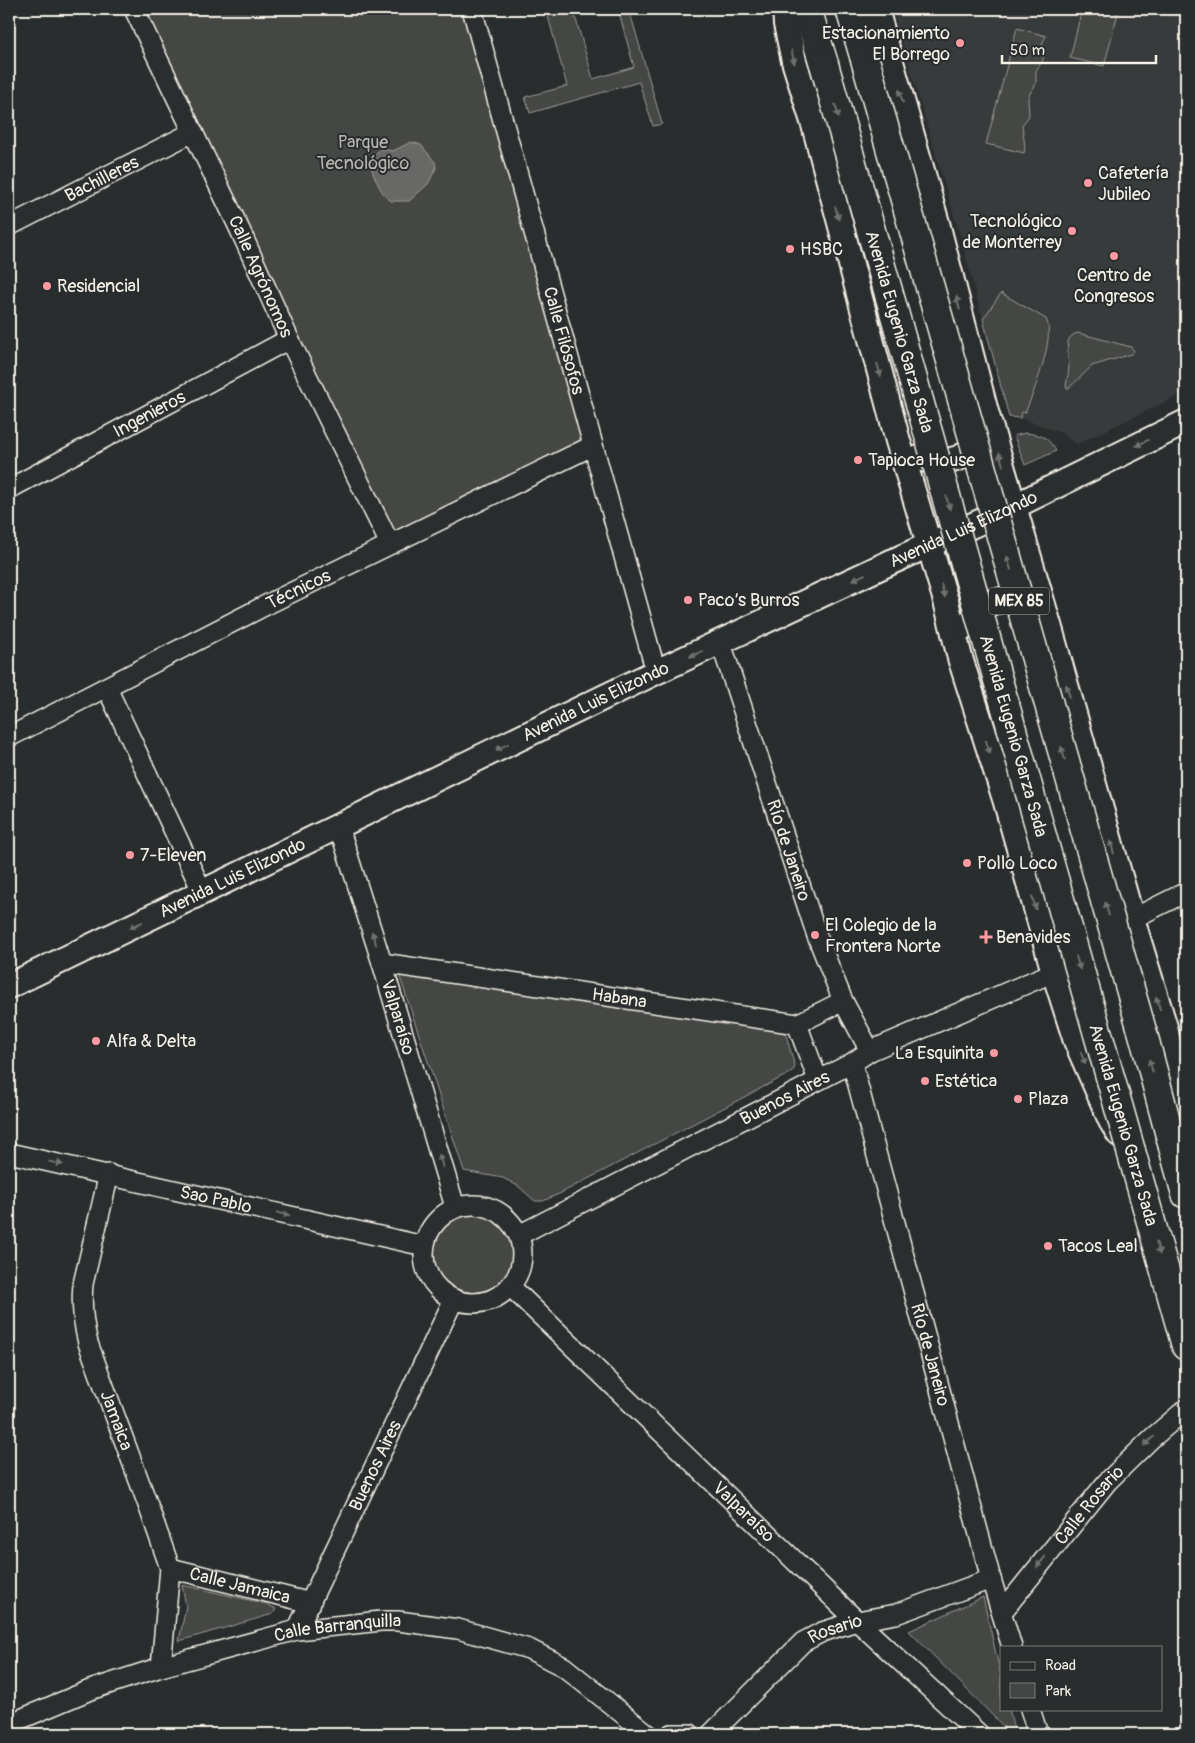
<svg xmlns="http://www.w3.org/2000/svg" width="1195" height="1743" viewBox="0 0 1195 1743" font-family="Pangolin,sans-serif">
<rect width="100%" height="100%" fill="#2a2d2e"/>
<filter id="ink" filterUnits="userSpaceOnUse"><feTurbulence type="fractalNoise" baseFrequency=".02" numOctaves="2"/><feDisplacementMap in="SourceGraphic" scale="10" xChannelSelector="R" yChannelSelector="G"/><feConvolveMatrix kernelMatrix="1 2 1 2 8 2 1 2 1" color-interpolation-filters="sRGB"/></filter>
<g filter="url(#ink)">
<path fill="#373a3a" d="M892 9H1186V392L1077 444 1061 433 1020 418 1009 417 961 239Z"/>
<path fill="#444645" stroke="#9c9c96" d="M136 9H473L588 447 392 542Z
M546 9H573L593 79 634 67 618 9H629L662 124 653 126 639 82 530 113 525 97 567 86Z
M1082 9H1119L1104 66 1070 58Z
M1017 28 1046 36 1042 44 1044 55 1043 60 1036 71V84L1029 95 1028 100 1029 116 1022 125 1025 147 1024 153 986 144Z
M1001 293 1046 319C1056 337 1033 394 1025 413L1022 412 1020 418 1009 417 983 319Z
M1078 333 1131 347 1134 351 1131 354 1092 366 1069 388H1067L1066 386C1067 379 1069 372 1069 365 1069 353 1062 337 1078 333Z
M1025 433C1042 435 1047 436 1056 451L1025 465 1014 436Z
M397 968 772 1028 782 1032 786 1035 795 1067 792 1072 561 1193 543 1201H535L518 1186 503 1178 464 1171Z
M424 1254a49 49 0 1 1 98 0a49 49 0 1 1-98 0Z
M182 1585 267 1604 276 1609 273 1614 179 1641 186 1606Z
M983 1597 1001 1676V1709H1009L1015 1734H1011L909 1631Z"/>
<path fill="#676866" stroke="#9f9f9a" d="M411 142 421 145 435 162 436 168 428 184 409 201H391C382 194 380 188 375 178 370 167 369 157 381 149L393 151Z"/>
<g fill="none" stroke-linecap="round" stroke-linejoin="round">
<defs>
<g id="minor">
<path id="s1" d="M134 9 240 230 289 339 390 544"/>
<path id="s2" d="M472 9 656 672"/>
<path id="s3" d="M9 226 193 132"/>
<path id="s4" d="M9 489 289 339"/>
<path id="s5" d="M721 643 817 936 843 1001 870 1051"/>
<path d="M107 688 203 893"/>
<path id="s6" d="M9 737 268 604 592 446"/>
<path id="s7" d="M339 827 382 963 455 1207"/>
<path d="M1132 919 1186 892"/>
<path id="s8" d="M382 963 797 1024 818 1080"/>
<path d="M797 1024 843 1001"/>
<path id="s9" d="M852 1063 991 1579 1012 1647"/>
<path id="s10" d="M9 1153 424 1246"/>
<path id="s11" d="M109 1174 83 1284C81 1305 83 1323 88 1343L148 1505 170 1568 161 1667"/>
<circle cx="473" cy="1254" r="49"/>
<path id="s12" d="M519 1235 852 1063 870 1051 1054 972"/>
<path id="s13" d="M510 1286 857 1621 979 1734"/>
<path id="s14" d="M170 1568 311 1603"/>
<path id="s15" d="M1002 1612 1107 1482 1151 1439 1186 1409"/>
<path id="s16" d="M297 1630 454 1299"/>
<path d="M1030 1709 1038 1734"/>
<path id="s17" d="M9 1724 90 1690 161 1667 297 1630 381 1621H398L458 1629 529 1649 564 1667 648 1734"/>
<path d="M671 1734H690"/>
<path id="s18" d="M711 1734 803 1642 822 1632 857 1621 896 1614 991 1579"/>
</g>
<g id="tertiary">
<path d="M785 9 786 24 794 61 814 125 898 441 946 601 960 658 1005 799 1054 972 1076 1041 1111 1121 1119 1134"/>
<path d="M876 9 937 223 986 412 1049 625 1132 919 1165 1027 1171 1057 1174 1085V1128"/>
<path d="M919 458C946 466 973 460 984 431"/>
<path d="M968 626C981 599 1009 593 1034 607"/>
<path id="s19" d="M9 986 656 672 889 563 1015 506 1186 422"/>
</g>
<path id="trunk" d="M807 9 824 64
M850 9 864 56
M1173 1147 1186 1194
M1131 1151 1186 1346"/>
</defs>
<use href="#minor" stroke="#f4f1e8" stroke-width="22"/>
<use href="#tertiary" stroke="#f4f1e8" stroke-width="28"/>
<use href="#trunk" stroke="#f4f1e8" stroke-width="31"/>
<use href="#minor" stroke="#2a2d2e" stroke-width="19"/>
<use href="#tertiary" stroke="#2a2d2e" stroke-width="24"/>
<use href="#trunk" stroke="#2a2d2e" stroke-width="28"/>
<defs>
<g id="trunk-bridge">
<path d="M864 56 1145 1041 1173 1147"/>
<path id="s20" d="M824 64 1131 1151"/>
</g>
</defs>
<use href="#trunk-bridge" stroke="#f4f1e8" stroke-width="31" stroke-linecap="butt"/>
<use href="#trunk-bridge" stroke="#2a2d2e" stroke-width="28"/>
</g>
<defs><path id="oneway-solid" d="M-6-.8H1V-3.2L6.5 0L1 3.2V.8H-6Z" transform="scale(1.25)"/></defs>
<g fill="#71726f">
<use href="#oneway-solid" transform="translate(793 57) rotate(76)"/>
<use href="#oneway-solid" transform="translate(901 96) rotate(-106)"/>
<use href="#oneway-solid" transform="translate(837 111) rotate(74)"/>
<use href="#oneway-solid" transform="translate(837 213) rotate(75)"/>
<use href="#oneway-solid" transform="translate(958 303) rotate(-105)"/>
<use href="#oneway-solid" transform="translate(879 370) rotate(75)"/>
<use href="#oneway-solid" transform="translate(1142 443) rotate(154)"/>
<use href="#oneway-solid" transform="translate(1001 459) rotate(-107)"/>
<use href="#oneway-solid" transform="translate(948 503) rotate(74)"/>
<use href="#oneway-solid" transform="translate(1009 563) rotate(-106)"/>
<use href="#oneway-solid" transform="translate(859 577) rotate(155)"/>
<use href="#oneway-solid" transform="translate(943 591) rotate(74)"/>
<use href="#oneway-solid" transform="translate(696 654) rotate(156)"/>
<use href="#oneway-solid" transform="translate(1068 691) rotate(-106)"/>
<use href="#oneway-solid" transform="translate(502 747) rotate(154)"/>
<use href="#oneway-solid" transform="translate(988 747) rotate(72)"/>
<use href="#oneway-solid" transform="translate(1063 753) rotate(-106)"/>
<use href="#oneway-solid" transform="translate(1112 847) rotate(-106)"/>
<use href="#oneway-solid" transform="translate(1034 903) rotate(74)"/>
<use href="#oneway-solid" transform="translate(1107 909) rotate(-106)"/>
<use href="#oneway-solid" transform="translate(136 925) rotate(155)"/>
<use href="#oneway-solid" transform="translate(374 938) rotate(-108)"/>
<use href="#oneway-solid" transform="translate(1078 963) rotate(74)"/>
<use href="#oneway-solid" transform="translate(1158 1003) rotate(-107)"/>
<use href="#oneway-solid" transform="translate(1083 1058) rotate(69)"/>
<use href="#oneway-solid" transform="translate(1151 1066) rotate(-105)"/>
<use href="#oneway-solid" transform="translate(441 1161) rotate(-106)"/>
<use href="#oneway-solid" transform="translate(56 1163) rotate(12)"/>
<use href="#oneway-solid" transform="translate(283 1214) rotate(13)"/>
<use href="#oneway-solid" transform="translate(1158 1248) rotate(74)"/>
<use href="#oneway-solid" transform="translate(1149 1441) rotate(137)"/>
<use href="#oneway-solid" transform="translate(1041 1562) rotate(128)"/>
</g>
</g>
<g fill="#ff9aa2" stroke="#2a2d2e" stroke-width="2">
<circle cx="960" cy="43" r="5"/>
<circle cx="1088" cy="183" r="5"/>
<circle cx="1072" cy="231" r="5"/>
<circle cx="790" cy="249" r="5"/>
<circle cx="1114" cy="256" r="5"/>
<circle cx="47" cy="286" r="5"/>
<circle cx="858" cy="460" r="5"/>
<circle cx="688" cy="600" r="5"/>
<circle cx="130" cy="855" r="5"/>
<circle cx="967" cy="863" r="5"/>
<circle cx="815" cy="935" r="5"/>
<path d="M983.5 929.5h5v5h5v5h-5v5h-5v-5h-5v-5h5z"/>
<circle cx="96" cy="1041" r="5"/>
<circle cx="994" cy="1053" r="5"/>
<circle cx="925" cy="1081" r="5"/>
<circle cx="1018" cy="1099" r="5"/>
<circle cx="1048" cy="1246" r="5"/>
</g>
<g text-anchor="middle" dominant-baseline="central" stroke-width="4" stroke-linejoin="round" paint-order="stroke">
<rect fill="#2a2d2e" stroke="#b7b6b0" stroke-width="1" x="989" y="587.5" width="60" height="27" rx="4"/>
<g font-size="16" font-weight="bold" fill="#f4f1e8">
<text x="1019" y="601">MEX 85</text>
</g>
<g font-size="18" fill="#f4f1e8" stroke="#2a2d2e" text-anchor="start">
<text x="950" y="33" text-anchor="end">Estacionamiento<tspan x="950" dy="21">El Borrego</tspan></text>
<text x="1098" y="173">Cafetería<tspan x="1098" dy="21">Jubileo</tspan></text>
<text x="1062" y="221" text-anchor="end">Tecnológico<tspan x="1062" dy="21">de Monterrey</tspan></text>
<text x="800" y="249">HSBC</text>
<text x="1114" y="275" text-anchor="middle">Centro de<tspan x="1114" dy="21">Congresos</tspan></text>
<text x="57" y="286">Residencial</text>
<text x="868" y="460">Tapioca House</text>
<text x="698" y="600">Paco’s Burros</text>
<text x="140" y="855">7-Eleven</text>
<text x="977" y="863">Pollo Loco</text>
<text x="825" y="925">El Colegio de la<tspan x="825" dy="21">Frontera Norte</tspan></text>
<text x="996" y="937">Benavides</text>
<text x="106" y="1041">Alfa &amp; Delta</text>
<text x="984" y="1053" text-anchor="end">La Esquinita</text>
<text x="935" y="1081">Estética</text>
<text x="1028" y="1099">Plaza</text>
<text x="1058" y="1246">Tacos Leal</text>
</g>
<g font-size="18" fill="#b6b5af" stroke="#2a2d2e">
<text x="363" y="142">Parque<tspan x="363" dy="21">Tecnológico</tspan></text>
</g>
<g font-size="18" fill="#f4f1e8" stroke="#2a2d2e">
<text stroke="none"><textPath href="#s3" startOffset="104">Bachilleres</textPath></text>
<text stroke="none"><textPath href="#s1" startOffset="296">Calle Agrónomos</textPath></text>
<text stroke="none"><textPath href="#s20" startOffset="278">Avenida Eugenio Garza Sada</textPath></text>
<text stroke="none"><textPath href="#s2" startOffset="344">Calle Filósofos</textPath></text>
<text stroke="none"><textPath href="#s4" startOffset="159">Ingenieros</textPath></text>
<text stroke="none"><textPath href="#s19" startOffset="1058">Avenida Luis Elizondo</textPath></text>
<text stroke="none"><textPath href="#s6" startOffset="325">Técnicos</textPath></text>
<text stroke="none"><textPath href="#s19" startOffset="652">Avenida Luis Elizondo</textPath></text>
<text stroke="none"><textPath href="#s20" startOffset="698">Avenida Eugenio Garza Sada</textPath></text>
<text stroke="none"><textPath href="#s5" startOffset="218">Río de Janeiro</textPath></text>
<text stroke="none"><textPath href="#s19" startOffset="248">Avenida Luis Elizondo</textPath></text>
<text stroke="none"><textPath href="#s8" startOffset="240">Habana</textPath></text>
<text stroke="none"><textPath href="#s7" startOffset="199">Valparaíso</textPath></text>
<text stroke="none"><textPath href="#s12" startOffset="299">Buenos Aires</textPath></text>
<text transform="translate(1123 1125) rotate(74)">Avenida Eugenio Garza Sada</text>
<text stroke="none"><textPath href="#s10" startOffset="212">Sao Pablo</textPath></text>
<text stroke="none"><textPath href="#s9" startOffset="302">Río de Janeiro</textPath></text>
<text stroke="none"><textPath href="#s11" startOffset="255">Jamaica</textPath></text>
<text stroke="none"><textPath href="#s16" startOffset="182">Buenos Aires</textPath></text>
<text stroke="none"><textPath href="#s15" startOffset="138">Calle Rosario</textPath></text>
<text stroke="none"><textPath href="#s13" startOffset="325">Valparaíso</textPath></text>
<text stroke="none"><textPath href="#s14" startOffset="72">Calle Jamaica</textPath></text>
<text stroke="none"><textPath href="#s17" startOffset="344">Calle Barranquilla</textPath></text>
<text stroke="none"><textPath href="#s18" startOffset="165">Rosario</textPath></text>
</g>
</g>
<rect width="1195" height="1743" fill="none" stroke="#2a2d2e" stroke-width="30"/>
<rect x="15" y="15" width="1165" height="1713" fill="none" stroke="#f4f1e8" stroke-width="2" filter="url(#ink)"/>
<rect x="1000" y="1646" width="162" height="65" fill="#2a2d2e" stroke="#7b7b78"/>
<rect x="1010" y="1662" width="25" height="8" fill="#2a2d2e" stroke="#7b7b78"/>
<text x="1045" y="1670" font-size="15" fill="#f4f1e8">Road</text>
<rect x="1010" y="1683" width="25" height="15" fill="#444645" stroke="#7b7b78"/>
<text x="1045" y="1696" font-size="15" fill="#f4f1e8">Park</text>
<path d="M1002 55v8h154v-8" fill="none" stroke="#f4f1e8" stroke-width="2.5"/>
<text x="1010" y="55" font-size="15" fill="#f4f1e8" stroke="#2a2d2e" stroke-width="4" paint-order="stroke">50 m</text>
</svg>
